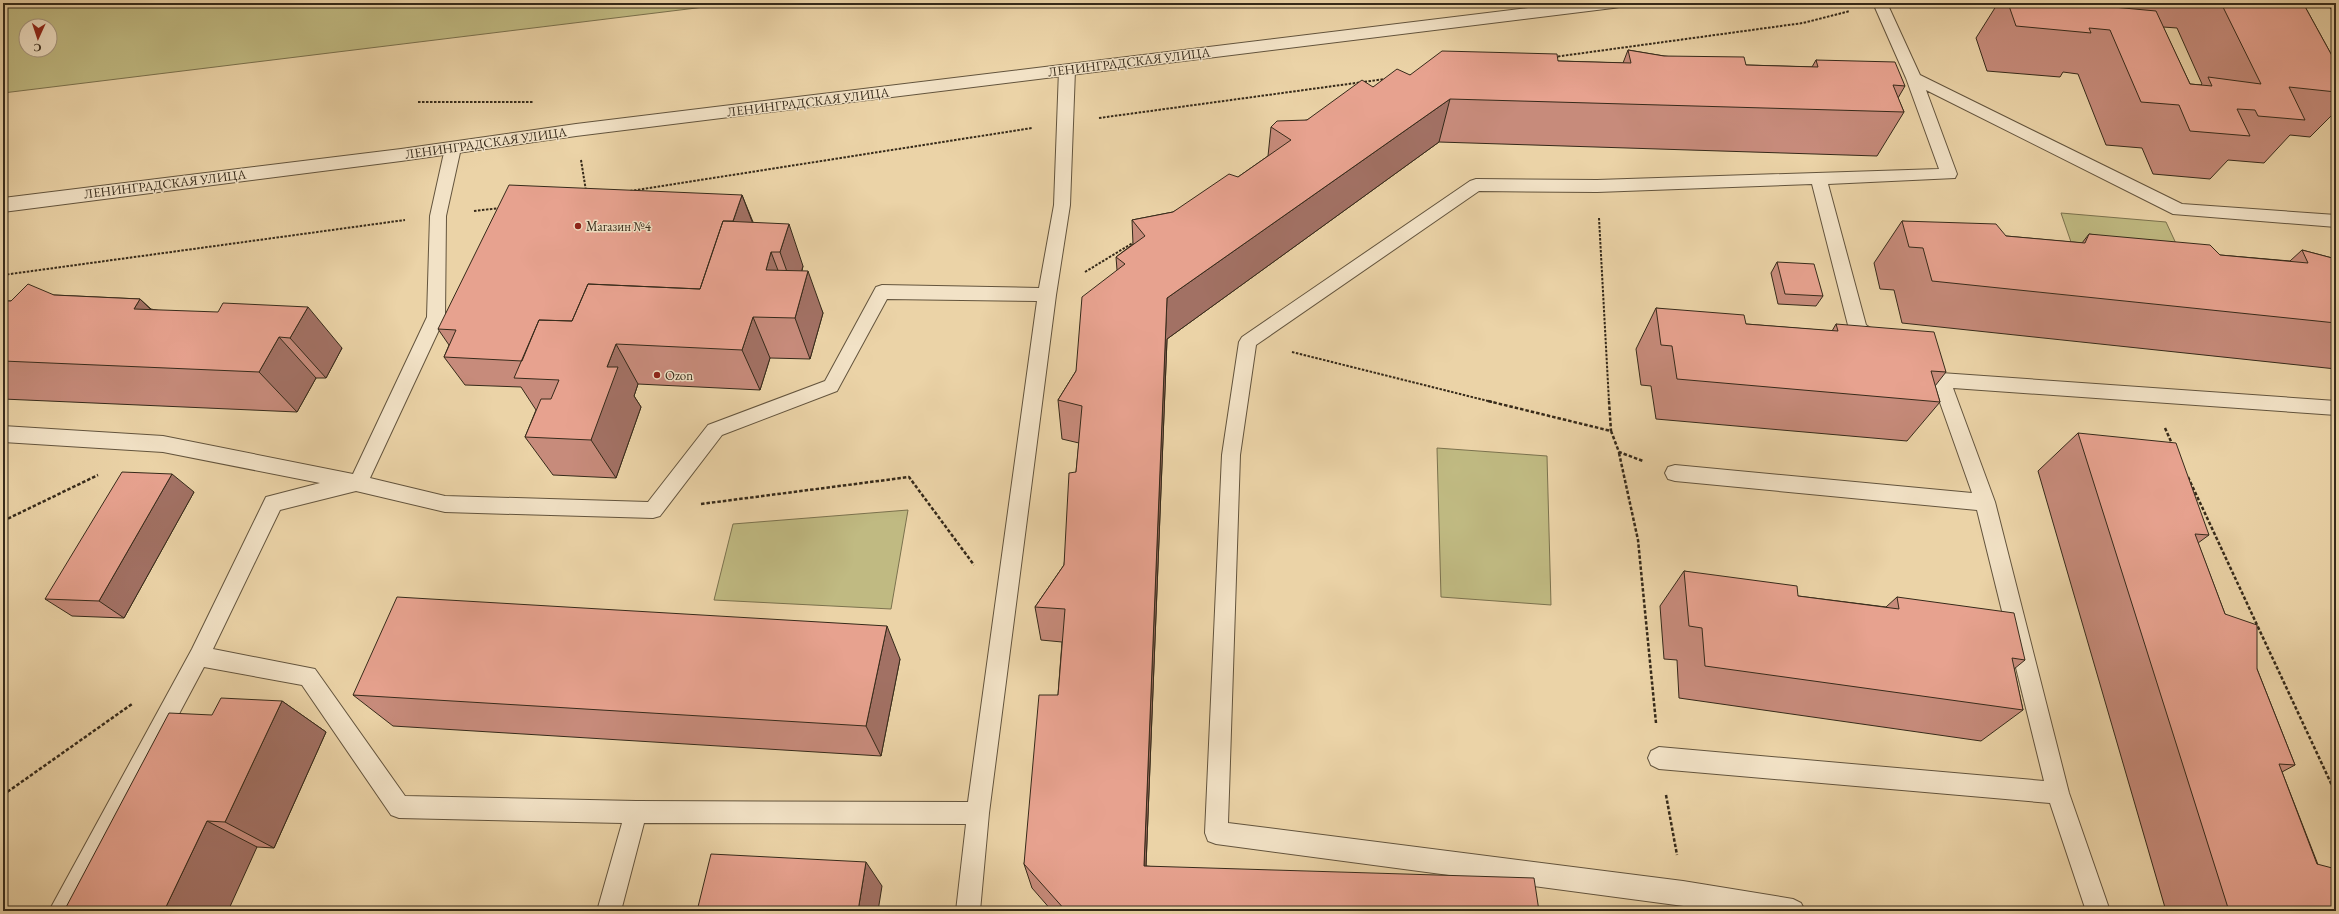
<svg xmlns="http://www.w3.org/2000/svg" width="2339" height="914" viewBox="0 0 2339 914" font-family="'EB Garamond',serif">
<rect width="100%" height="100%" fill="#ebd3a7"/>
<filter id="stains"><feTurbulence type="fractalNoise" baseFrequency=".005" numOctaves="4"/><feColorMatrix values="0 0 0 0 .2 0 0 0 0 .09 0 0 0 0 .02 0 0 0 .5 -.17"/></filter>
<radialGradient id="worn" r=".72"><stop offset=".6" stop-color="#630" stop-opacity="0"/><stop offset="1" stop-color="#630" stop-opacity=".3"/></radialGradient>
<path fill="#c0ba82" stroke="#7b724e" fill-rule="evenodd" d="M3 3H737L3 93ZM26 26H50V50H26Z
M2061 213 2166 222 2179 250 2071 242Z
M1437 448 1547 456 1551 605 1441 597Z
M908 510 891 609 714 600 733 524Z"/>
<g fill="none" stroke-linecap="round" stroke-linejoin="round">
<defs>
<path id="service" d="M1873 3H1887L1920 75 2182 204 2336 215V227L2173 214 1926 90 1957 174 1955 178 1828 184 1866 325 1883 336 1886 341 1883 346 1877 348 1852 334 1849 329 1812 184 1597 192 1479 191 1256 345 1240 455 1228 823 1683 881 1793 899 1801 903 1805 911H1721L1216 844 1208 841 1205 833 1222 455 1239 342 1242 337 1470 181 1476 179 1597 180 1939 169 1906 78Z
M1067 65 1072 66 1075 70 1070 205 1056 295 989 813 980 911H956L966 824 644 823 621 911H597L622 823 399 818 391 815 302 685 204 667 74 911H49L192 649 266 497 320 483 163 452 3 442V426L163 436 353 474 427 317 430 216 445 148 447 144H459L461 148 446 216 445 317 370 478 445 496 648 502 708 425 825 381 876 287 882 285 1039 288 1054 205 1059 70 1062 66ZM887 299 1037 301 968 802 636 801 405 796 315 669 213 649 280 510 356 491 445 512 653 518 660 516 722 435 837 391Z
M1941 373 2336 401V415L1953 388 1995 502 2069 793 2110 911H2086L2050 803 1659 769 1651 765 1648 758 1651 751 1659 747 2044 781 1977 510 1675 481 1668 479 1665 473 1668 467 1675 465 1972 493 1932 380 1935 375Z"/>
<path id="tertiary" d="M1570 3H1621L1619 7 1613 8 576 136 401 161 3 212V198L401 149 576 124Z"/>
</defs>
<use href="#service" stroke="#63543d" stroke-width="2"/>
<use href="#tertiary" stroke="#63543d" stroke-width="2"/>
<path stroke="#362a1a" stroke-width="2" stroke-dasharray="2.5 1.5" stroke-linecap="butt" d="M2324 3 2336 12
M1554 57 1803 23 1850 11
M418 102H534
M1099 118 1385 79
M581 160 586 191
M630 191 1032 128
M474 211 500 208
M1599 218 1609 402
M1085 272 1136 241
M3 275 405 220
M1292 352 1492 402"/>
<path stroke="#362a1a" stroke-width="2.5" stroke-dasharray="3.5 2" stroke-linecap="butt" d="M1488 401 1611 431 1619 452 1643 461
M1609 401 1611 431
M2165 428 2173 446
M1619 453 1638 540 1656 723
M2188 477 2336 794
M701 504 909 477 974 565
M3 521 98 475
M3 795 132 704
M1666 795 1677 855"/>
<use href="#service" fill="#f2e2c6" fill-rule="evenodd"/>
<use href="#tertiary" fill="#f2e2c6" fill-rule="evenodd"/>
</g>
<path fill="#c78b7b" stroke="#362a1a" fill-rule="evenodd" d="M1998 3H2303L2336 63V111L2310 137 2290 135 2264 163 2228 160 2210 179 2153 174 2142 148 2106 145 2078 74 2063 72 2060 77 1987 71 1976 38ZM2163 27 2177 28 2202 84 2201 85 2190 84Z
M1628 50 1664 56 1746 65 1812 67 1816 60 1905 86 1898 98 1904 112 1877 156 1439 142 1167 339 1146 866 1539 911H1052L1032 888 1024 864 1058 695 1062 642 1041 640 1035 607 1064 565 1076 472 1079 443 1062 439 1058 400 1076 371 1117 270 1116 257 1133 244 1132 220 1173 212 1238 177 1268 156 1271 127 1307 120 1373 87 1410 75 1558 61 1623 63Z
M742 195 753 222 803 266 802 271 823 313 810 359 770 358 760 390 638 384 634 396 641 407 616 478 553 475 525 437 536 410 521 387 465 385 444 357 449 345 438 329Z
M1902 221 2006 236 2082 243 2089 234 2220 255 2290 261 2302 250 2336 259V369L1902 323 1894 290 1880 289 1874 263Z
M1777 262 1823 296 1816 306 1778 304 1771 273Z
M54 295 140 299 151 309 342 348 326 378H316L297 412 3 399V301H11Z
M1656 308 1746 324 1832 331 1836 324 1946 372 1935 386 1940 402 1907 441 1656 419 1651 386 1641 385 1636 349Z
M2078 433 2209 535 2198 543 2225 614 2257 669 2295 765 2282 772 2336 911H2166L2038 471Z
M194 492 124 618 72 616 45 599Z
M1684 571 1798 596 1886 607 1897 597 2025 660 2014 669 2023 710 1981 741 1679 698 1677 660 1664 659 1660 606Z
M900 659 881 756 393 726 353 695Z
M282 701 326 732 274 848 257 847 64 911Z"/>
<path fill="#a27164" stroke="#362a1a" d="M1450 99 1439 142 1167 339 1145 890 1144 866 1167 298Z
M742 195 753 224 706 302Z
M789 224 803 266 795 294 780 252Z
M771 252 787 294 766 270Z
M808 271 823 313 810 359 795 318Z
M140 299 182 340 134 309Z
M308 307 342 348 326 378 290 338Z
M753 317 770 358 760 390 742 350Z
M279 337 316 378 297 412 259 372Z
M616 344 638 384 634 396 641 407 616 478 591 440 607 367Z
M172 474 194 492 124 618 99 601Z
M887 626 900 659 881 756 866 726Z
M282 701 326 732 274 848 225 822Z
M207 821 257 847 228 911H164Z
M866 862 882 886 878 911H858Z"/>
<path fill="#e7a28f" stroke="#362a1a" d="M2008 3H2056L2059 4V3H2112L2113 7 2156 11 2190 84 2212 86 2208 77 2261 84 2221 3H2303L2336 63V92L2289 87 2305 120 2258 116 2255 110 2237 109 2250 136 2190 131 2179 105 2141 102 2110 30 2089 28 2091 33 2016 26Z
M1628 50 1664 56 1744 57 1746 65 1818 67 1816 60 1895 62 1905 86 1893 85 1904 112 1450 99 1167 298 1144 866 1534 878 1539 911H1066L1024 864 1039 695H1058L1065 609 1035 607 1064 565 1069 473 1076 472 1082 406 1058 400 1076 371 1082 297 1125 264 1116 257 1145 236 1132 220 1173 212 1229 174 1238 177 1291 140 1271 127 1277 121 1307 120 1362 80 1373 87 1397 69 1410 75 1442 51 1557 54 1558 61 1631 63Z
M509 185 742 195 733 221H723L700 289 588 284 572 321 539 320 522 361 444 357 456 330 438 329Z
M723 221 789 224 780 252H771L766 270 808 271 795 318 753 317 742 350 616 344 607 367H618L591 440 525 437 541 399H551L559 380 514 378 539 320 572 321 588 284 700 289Z
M1902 221 1996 224 2006 236 2085 243 2089 234 2210 245 2220 255 2308 263 2302 250 2336 259V323L1932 281 1923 248 1909 247Z
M1777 262 1814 264 1823 296 1785 294Z
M28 284 54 295 140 299 134 309 218 312 223 303 308 307 290 338 279 337 259 372 3 361V301H11Z
M1656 308 1744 315 1746 324 1838 331 1836 324 1934 332 1946 372 1931 371 1940 402 1677 379 1672 346 1661 345Z
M2078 433 2176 443 2209 535 2195 534 2225 614 2257 625V669L2295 765 2279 764 2317 864 2336 869V911H2229Z
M122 472 172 474 99 601 45 599Z
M1684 571 1797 586 1798 596 1899 609 1897 597 2014 613 2025 660 2012 658 2023 710 1705 666 1702 628 1689 626Z
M397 597 887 626 866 726 353 695Z
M221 698 282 701 225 822 207 821 164 911H64L169 713 212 715Z
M711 854 866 862 858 911H697Z"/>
<g fill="#8f2418" stroke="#f2e2c6" stroke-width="1.5">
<circle cx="578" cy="226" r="4"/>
<circle cx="657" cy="375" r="4"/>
</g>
<g text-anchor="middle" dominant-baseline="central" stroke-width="3" stroke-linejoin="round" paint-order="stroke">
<g font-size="13" fill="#362a1a" stroke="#f2e2c6">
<text transform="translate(1129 62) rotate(-7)">ЛЕНИНГРАДСКАЯ УЛИЦА</text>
<text transform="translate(808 102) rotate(-7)">ЛЕНИНГРАДСКАЯ УЛИЦА</text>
<text transform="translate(486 143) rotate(-8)">ЛЕНИНГРАДСКАЯ УЛИЦА</text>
<text transform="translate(165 184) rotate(-7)">ЛЕНИНГРАДСКАЯ УЛИЦА</text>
</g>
<g font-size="13" fill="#362a1a" stroke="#f2e2c6" text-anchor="start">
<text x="586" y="226">Магазин №4</text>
<text x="665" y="375">Ozon</text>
</g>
</g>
<rect width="2339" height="914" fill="none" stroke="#ebd3a7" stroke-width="16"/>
<rect x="4" y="4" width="2331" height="906" fill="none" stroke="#362a1a" stroke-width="2"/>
<rect x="8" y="8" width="2323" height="898" fill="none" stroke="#362a1a"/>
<g transform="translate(38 38) rotate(183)"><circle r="19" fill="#f2e2c6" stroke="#a79881"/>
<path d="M0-3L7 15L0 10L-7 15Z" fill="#8f2418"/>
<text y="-6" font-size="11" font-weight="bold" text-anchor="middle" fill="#362a1a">С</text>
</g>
<rect width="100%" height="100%" filter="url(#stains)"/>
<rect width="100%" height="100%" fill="url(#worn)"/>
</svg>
